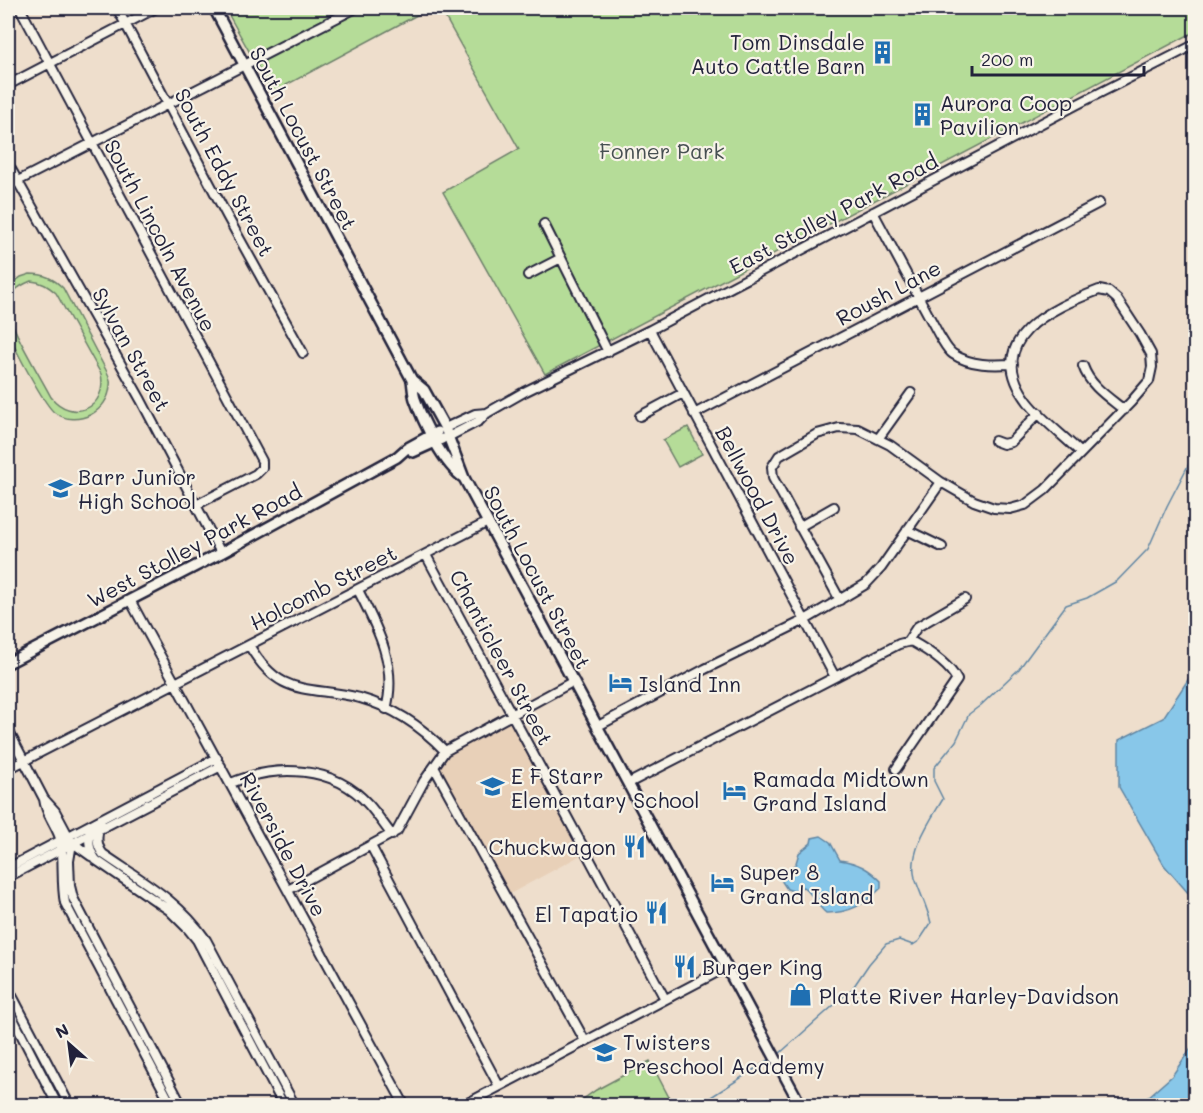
<svg xmlns="http://www.w3.org/2000/svg" width="1203" height="1113" viewBox="0 0 1203 1113" font-family="Mali,sans-serif">
<rect width="100%" height="100%" fill="#eedecc"/>
<filter id="ink" filterUnits="userSpaceOnUse"><feTurbulence type="fractalNoise" baseFrequency=".0167" numOctaves="2"/><feDisplacementMap in="SourceGraphic" scale="12" xChannelSelector="R" yChannelSelector="G"/><feConvolveMatrix kernelMatrix="1 2 1 2 8 2 1 2 1" color-interpolation-filters="sRGB"/></filter>
<g filter="url(#ink)">
<path fill="#e8d0b8" d="M511 719 583 854 508 895 437 767 451 752Z"/>
<path fill="#b5dc98" stroke="#6c7f6a" stroke-width="1.5" fill-rule="evenodd" d="M232 8H430L286 85 287 88C283 91 277 90 272 92L226 10Z
M440 8H1195L1196 31 545 374 443 192 519 149Z
M30 274C44 274 53 278 63 288L107 372C109 376 111 381 110 385 109 412 77 428 55 413 45 406 9 340 8 329 6 315 7 301 8 287L21 277ZM31 281C42 282 48 286 56 293L101 374C108 409 72 423 51 397 42 379 7 323 8 307 9 292 19 286 31 281Z
M688 427 702 454 678 467 663 440Z
M650 1061 673 1105H575L596 1090Z"/>
<path fill="#88c7e9" stroke="#5f85a3" stroke-width="1.5" d="M1195 669V901L1164 865 1119 787V740L1163 718Z
M821 836 830 842 840 860C858 863 868 868 881 881V888C864 905 850 913 826 913 816 905 813 894 803 887L793 891 787 889 781 880 796 863 799 853 811 843 812 838Z
M1195 1042V1105H1139L1172 1076Z"/>
<g fill="none" stroke-linecap="round" stroke-linejoin="round">
<path stroke="#5f85a3" stroke-width="1.5" d="M779 1054 852 989 869 964 886 944 899 940 913 945 919 941 931 923C927 907 920 893 915 878 908 852 930 821 943 799L934 781V768L956 741 969 714 981 705 1019 669 1066 605 1087 598 1117 581 1148 549 1167 506 1196 450
M697 1106 772 1058"/>
<defs>
<path id="minor" d="M20 8 262 461V468L256 474 196 505
M117 8 227 216 303 353
M8 85 156 8
M8 164 141 400 221 553
M8 186 356 8
M873 212 939 335C943 341 947 350 953 354 971 366 993 365 1013 364
M544 224 608 352
M528 275 561 258
M650 330 835 677
M1083 366C1090 386 1108 397 1124 410
M694 414 1099 203
M640 416 683 393
M445 428 475 414 487 413
M448 437 479 421 487 413 524 392 650 330 1076 105 1196 44
M878 439 911 393
M995 441 1003 444 1011 442 1039 413
M799 527 834 507
M907 530 942 547
M426 555 665 999
M358 590C377 627 398 666 386 709
M130 600 405 1106
M840 600 773 478 772 467 779 456 817 434 839 428 858 429 890 445 941 482 974 501 994 508 1010 509 1025 505 1045 490 1131 402 1149 381 1152 367 1151 354 1140 334 1117 299 1109 292 1099 290C1050 309 981 340 1028 402 1042 420 1065 437 1081 453
M907 642 917 627 965 599
M249 645C280 699 308 685 360 698 392 707 422 727 445 751
M598 726 705 669 805 620 866 584 881 568 941 482
M8 730 44 799
M434 767 585 1041
M8 769 488 522
M231 783C276 764 334 765 369 805 377 814 384 825 392 835
M629 783 899 644 911 641C927 650 949 664 957 680L896 769
M101 819C98 832 94 843 103 854 142 881 178 900 206 940L295 1106
M93 824C88 838 87 847 96 860L169 910 189 930 197 940 284 1106
M68 842 77 846 91 856
M371 846 499 1086
M8 868 217 758
M8 877 221 766
M288 890 397 831 424 781 445 751 574 681
M8 988 70 1106
M8 1009 58 1106
M172 1106 65 903C61 883 64 862 61 842 58 827 46 816 44 799L55 811 72 843 69 861 70 886 73 898 182 1106
M462 1106 727 967"/>
<path id="major" d="M214 8 412 380C413 386 413 393 415 399 423 422 444 465 464 478
M412 380 424 390 445 428 464 478 801 1106
M413 452 442 439
M8 663 221 553 397 457 406 449 437 432"/>
</defs>
<use href="#minor" stroke="#22223b" stroke-width="12"/>
<use href="#major" stroke="#22223b" stroke-width="14"/>
<use href="#minor" stroke="#f7f3e8" stroke-width="8"/>
<use href="#major" stroke="#f7f3e8" stroke-width="9"/>
</g>
</g>
<defs>
<symbol id="building-bare" viewBox="-9 -9 18 18"><path d="M-4-6H4V6H1V3H-1V6H-4ZM-2.5-4.3h1.7v1.8h-1.7ZM.8-4.3h1.7v1.8H.8ZM-2.5-1h1.7V.8h-1.7ZM.8-1h1.7V.8H.8Z" fill="#1f6fb2" stroke="#f7f3e8" stroke-width="2.5" paint-order="stroke"/></symbol>
<symbol id="school-bare" viewBox="-9 -9 18 18"><path d="M0-5L7-2L0 1L-7-2ZM-4 1L0 2.5L4 1V4Q0 6-4 4Z" fill="#1f6fb2" stroke="#f7f3e8" stroke-width="2.5" paint-order="stroke"/></symbol>
<symbol id="hotel-bare" viewBox="-9 -9 18 18"><path d="M-6-4.5h1.5V1H6V5H4.5V3h-9V5H-6ZM-4 0a1.8 1.8 0 1 1 3.6 0ZM.5 0V-2.5h3Q6-2.5 6 0Z" fill="#1f6fb2" stroke="#f7f3e8" stroke-width="2.5" paint-order="stroke"/></symbol>
<symbol id="restaurant-bare" viewBox="-9 -9 18 18"><path d="M-5-6h1v4h1v-4h1v4h1v-4h1v5L-1.5 .5V6h-2V.5L-5-1ZM5-6V6H3V1.5H1.5Q1.5-4 5-6Z" fill="#1f6fb2" stroke="#f7f3e8" stroke-width="2.5" paint-order="stroke"/></symbol>
<symbol id="shop-bare" viewBox="-9 -9 18 18"><path d="M-5-2.5h2.3a2.7 3.5 0 0 1 5.4 0H5L5.5 6h-11ZM-1.5-2.5h3a1.5 2.3 0 0 0-3 0Z" fill="#1f6fb2" stroke="#f7f3e8" stroke-width="2.5" paint-order="stroke"/></symbol>
</defs>
<g fill-rule="evenodd">
<use href="#building-bare" x="866" y="36" width="33" height="33"/>
<use href="#building-bare" x="906" y="98" width="33" height="33"/>
<use href="#school-bare" x="44" y="472" width="33" height="33"/>
<use href="#hotel-bare" x="604" y="666" width="33" height="33"/>
<use href="#school-bare" x="476" y="770" width="33" height="33"/>
<use href="#hotel-bare" x="718" y="774" width="33" height="33"/>
<use href="#restaurant-bare" x="618" y="830" width="33" height="33"/>
<use href="#hotel-bare" x="706" y="866" width="33" height="33"/>
<use href="#restaurant-bare" x="640" y="896" width="33" height="33"/>
<use href="#restaurant-bare" x="668" y="950" width="33" height="33"/>
<use href="#shop-bare" x="784" y="978" width="33" height="33"/>
<use href="#school-bare" x="588" y="1036" width="33" height="33"/>
</g>
<g text-anchor="middle" dominant-baseline="central" stroke-width="4.5" stroke-linejoin="round" paint-order="stroke">
<g font-size="21" fill="#22223b" stroke="#f7f3e8" text-anchor="start">
<text x="865" y="41" text-anchor="end">Tom Dinsdale<tspan x="865" dy="24">Auto Cattle Barn</tspan></text>
<text x="940" y="102">Aurora Coop<tspan x="940" dy="24">Pavilion</tspan></text>
<text x="78" y="476">Barr Junior<tspan x="78" dy="24">High School</tspan></text>
<text x="639" y="683">Island Inn</text>
<text x="511" y="775">E F Starr<tspan x="511" dy="24">Elementary School</tspan></text>
<text x="753" y="778">Ramada Midtown<tspan x="753" dy="24">Grand Island</tspan></text>
<text x="616" y="846" text-anchor="end">Chuckwagon</text>
<text x="740" y="871">Super 8<tspan x="740" dy="24">Grand Island</tspan></text>
<text x="638" y="913" text-anchor="end">El Tapatio</text>
<text x="702" y="966">Burger King</text>
<text x="819" y="995">Platte River Harley-Davidson</text>
<text x="623" y="1041">Twisters<tspan x="623" dy="24">Preschool Academy</tspan></text>
</g>
<g font-size="21" fill="#22223b" stroke="#f7f3e8">
<text transform="translate(304 138) rotate(62)">South Locust Street</text>
<text transform="translate(225 172) rotate(62)">South Eddy Street</text>
<text transform="translate(833 213) rotate(-28)">East Stolley Park Road</text>
<text transform="translate(161 235) rotate(62)">South Lincoln Avenue</text>
<text transform="translate(888 292) rotate(-28)">Roush Lane</text>
<text transform="translate(132 349) rotate(61)">Sylvan Street</text>
<text transform="translate(758 495) rotate(62)">Bellwood Drive</text>
<text transform="translate(194 545) rotate(-28)">West Stolley Park Road</text>
<text transform="translate(538 577) rotate(62)">South Locust Street</text>
<text transform="translate(323 587) rotate(-27)">Holcomb Street</text>
<text transform="translate(502 657) rotate(62)">Chanticleer Street</text>
<text transform="translate(284 844) rotate(62)">Riverside Drive</text>
</g>
<g font-size="21" fill="#475052" stroke="#f7f3e8">
<text x="662" y="150">Fonner Park</text>
</g>
</g>
<rect width="1203" height="1113" fill="none" stroke="#f7f3e8" stroke-width="30"/>
<rect x="15" y="15" width="1173" height="1083" fill="none" stroke="#22223b" stroke-width="2" filter="url(#ink)"/>
<g transform="translate(69 1044) rotate(332)" stroke="#f7f3e8" stroke-width="4.5" paint-order="stroke">
<path d="M0-4.5L10 22L0 15L-10 22Z" fill="#22223b"/>
<text y="-9" font-size="16" font-weight="bold" text-anchor="middle" fill="#22223b">N</text>
</g>
<path d="M972 66v9h172v-9" fill="none" stroke="#22223b" stroke-width="3"/>
<text x="981" y="66" font-size="18" fill="#22223b" stroke="#f7f3e8" stroke-width="4.5" paint-order="stroke">200 m</text>
</svg>
